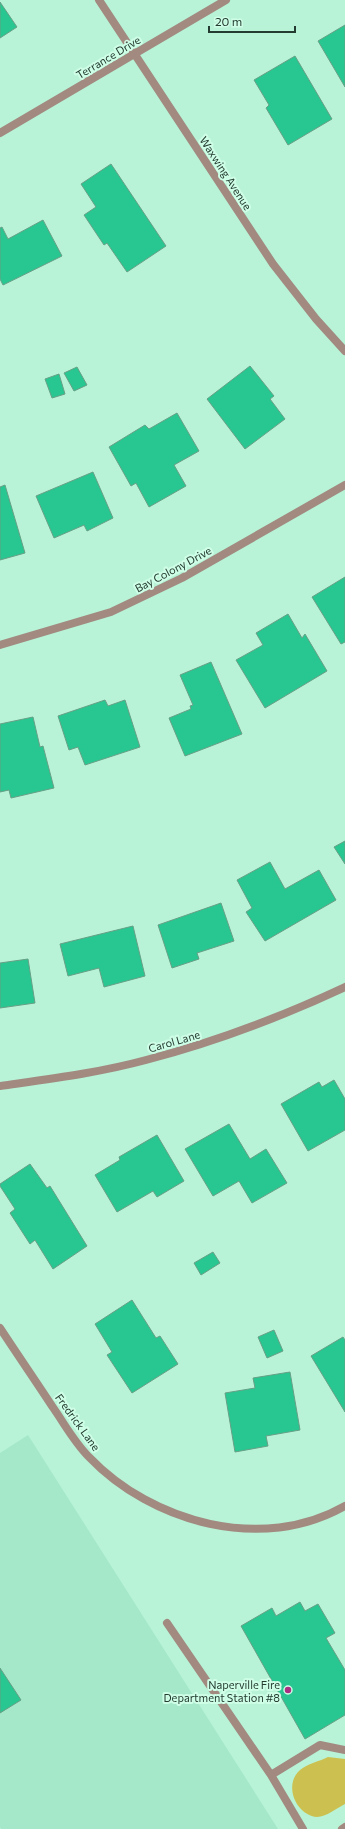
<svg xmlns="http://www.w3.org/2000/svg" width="345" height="1829" viewBox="0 0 345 1829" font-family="Commissioner,sans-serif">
<rect width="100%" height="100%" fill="#b8f3d7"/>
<path fill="#a5e8c9" d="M28 1435 278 1829H1L0 1827V1453Z"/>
<path fill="#ccc150" d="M328 1757 345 1759V1804C337 1808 326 1817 317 1817 296 1815 283 1785 300 1770 307 1764 320 1761 328 1757Z"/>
<path fill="#28c690" stroke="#67a086" d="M0 2 17 27 0 38Z
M345 25V87L318 41Z
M295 56 332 119 288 145 266 108 269 105 254 80Z
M111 164 166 246 127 272 107 243 104 245 84 215 96 207 81 184Z
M43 220 62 256 3 285 0 279V228L2 227 8 239Z
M250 366 274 396 270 399 285 419 245 449 207 399Z
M77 367 87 385 74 391 64 373Z
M59 374 65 394 52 398 45 379Z
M177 413 199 451 174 465 186 486 149 507 136 483 131 486 109 447 145 425 149 429Z
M93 472 113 518 87 531 84 525 54 538 36 496Z
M5 485 25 553 0 560V487Z
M345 577V642L341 644 312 597Z
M288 614 302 638 305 634 327 671 265 708 236 660 263 645 256 633Z
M211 662 242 734 185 756 169 718 191 709 190 706 193 705 180 675Z
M105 700 108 706 125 700 140 747 85 765 78 747 69 750 58 716Z
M33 717 40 747 43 746 54 788 11 798 9 790 0 792V724Z
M345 841V864L334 847Z
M270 862 285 889 319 870 336 900 265 941 246 912 252 908 237 880Z
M221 903 234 941 197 953 199 959 172 968 158 925Z
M133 926 145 976 104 987 99 968 68 976 60 944Z
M28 959 35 1003 0 1008V963Z
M334 1080 345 1099V1130L308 1151 281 1104 319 1082 322 1087Z
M229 1124 250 1159 266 1149 287 1183 252 1203 239 1181 213 1196 185 1149Z
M157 1135 184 1181 157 1197 153 1191 117 1212 95 1175 120 1160 119 1157Z
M30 1164 47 1188 50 1186 87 1246 53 1269 35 1240 30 1244 10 1213 15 1209 0 1186V1184Z
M213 1252 220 1263 201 1275 194 1263Z
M132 1300 156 1338 160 1336 178 1364 132 1393 107 1355 112 1352 95 1324Z
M274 1330 283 1351 267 1358 258 1337Z
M343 1337 345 1340V1412L311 1356Z
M290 1372 300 1430 266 1436 268 1446 235 1452 225 1393 255 1388 253 1378Z
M300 1602 305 1611 318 1604 335 1633 326 1638 345 1670V1715L305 1739 241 1626 272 1608 276 1616Z
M0 1668 21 1700 0 1713Z"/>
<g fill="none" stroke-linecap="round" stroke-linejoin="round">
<path stroke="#a28a80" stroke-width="8" d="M167 1623 271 1775
M303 1829 271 1775 320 1745 345 1750"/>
<path stroke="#a28a80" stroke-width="8" d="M99 0 273 264 316 319 345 351
M0 133 226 0
M0 645 111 612 182 578 345 485
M0 1086C49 1079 98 1073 146 1060 215 1042 281 1017 345 987
M0 1328C17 1354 35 1380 52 1406 64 1423 74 1442 89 1457 152 1523 263 1553 345 1506"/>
<path stroke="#a28a80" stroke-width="8" d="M342 1829 345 1827"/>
</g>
<circle fill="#aa2f82" stroke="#cffee7" stroke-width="1.5" cx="288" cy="1690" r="4"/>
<g text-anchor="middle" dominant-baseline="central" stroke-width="4" stroke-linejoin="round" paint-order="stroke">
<g font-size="11" fill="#233b30" stroke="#cffee7">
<text transform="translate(108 57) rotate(-31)">Terrance Drive</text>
<text transform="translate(226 173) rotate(57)">Waxwing Avenue</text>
<text transform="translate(173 569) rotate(-28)">Bay Colony Drive</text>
<text transform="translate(174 1041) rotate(-16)">Carol Lane</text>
<text transform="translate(78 1422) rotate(54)">Fredrick Lane</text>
</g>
<g font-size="11" fill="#233b30" stroke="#cffee7" text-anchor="end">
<text x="280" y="1684">Naperville Fire<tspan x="280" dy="13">Department Station #8</tspan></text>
</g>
</g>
<path d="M209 26v6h86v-6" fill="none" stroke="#233b30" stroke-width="2"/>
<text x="215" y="26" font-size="12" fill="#233b30" stroke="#cffee7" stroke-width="3" paint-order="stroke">20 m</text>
</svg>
